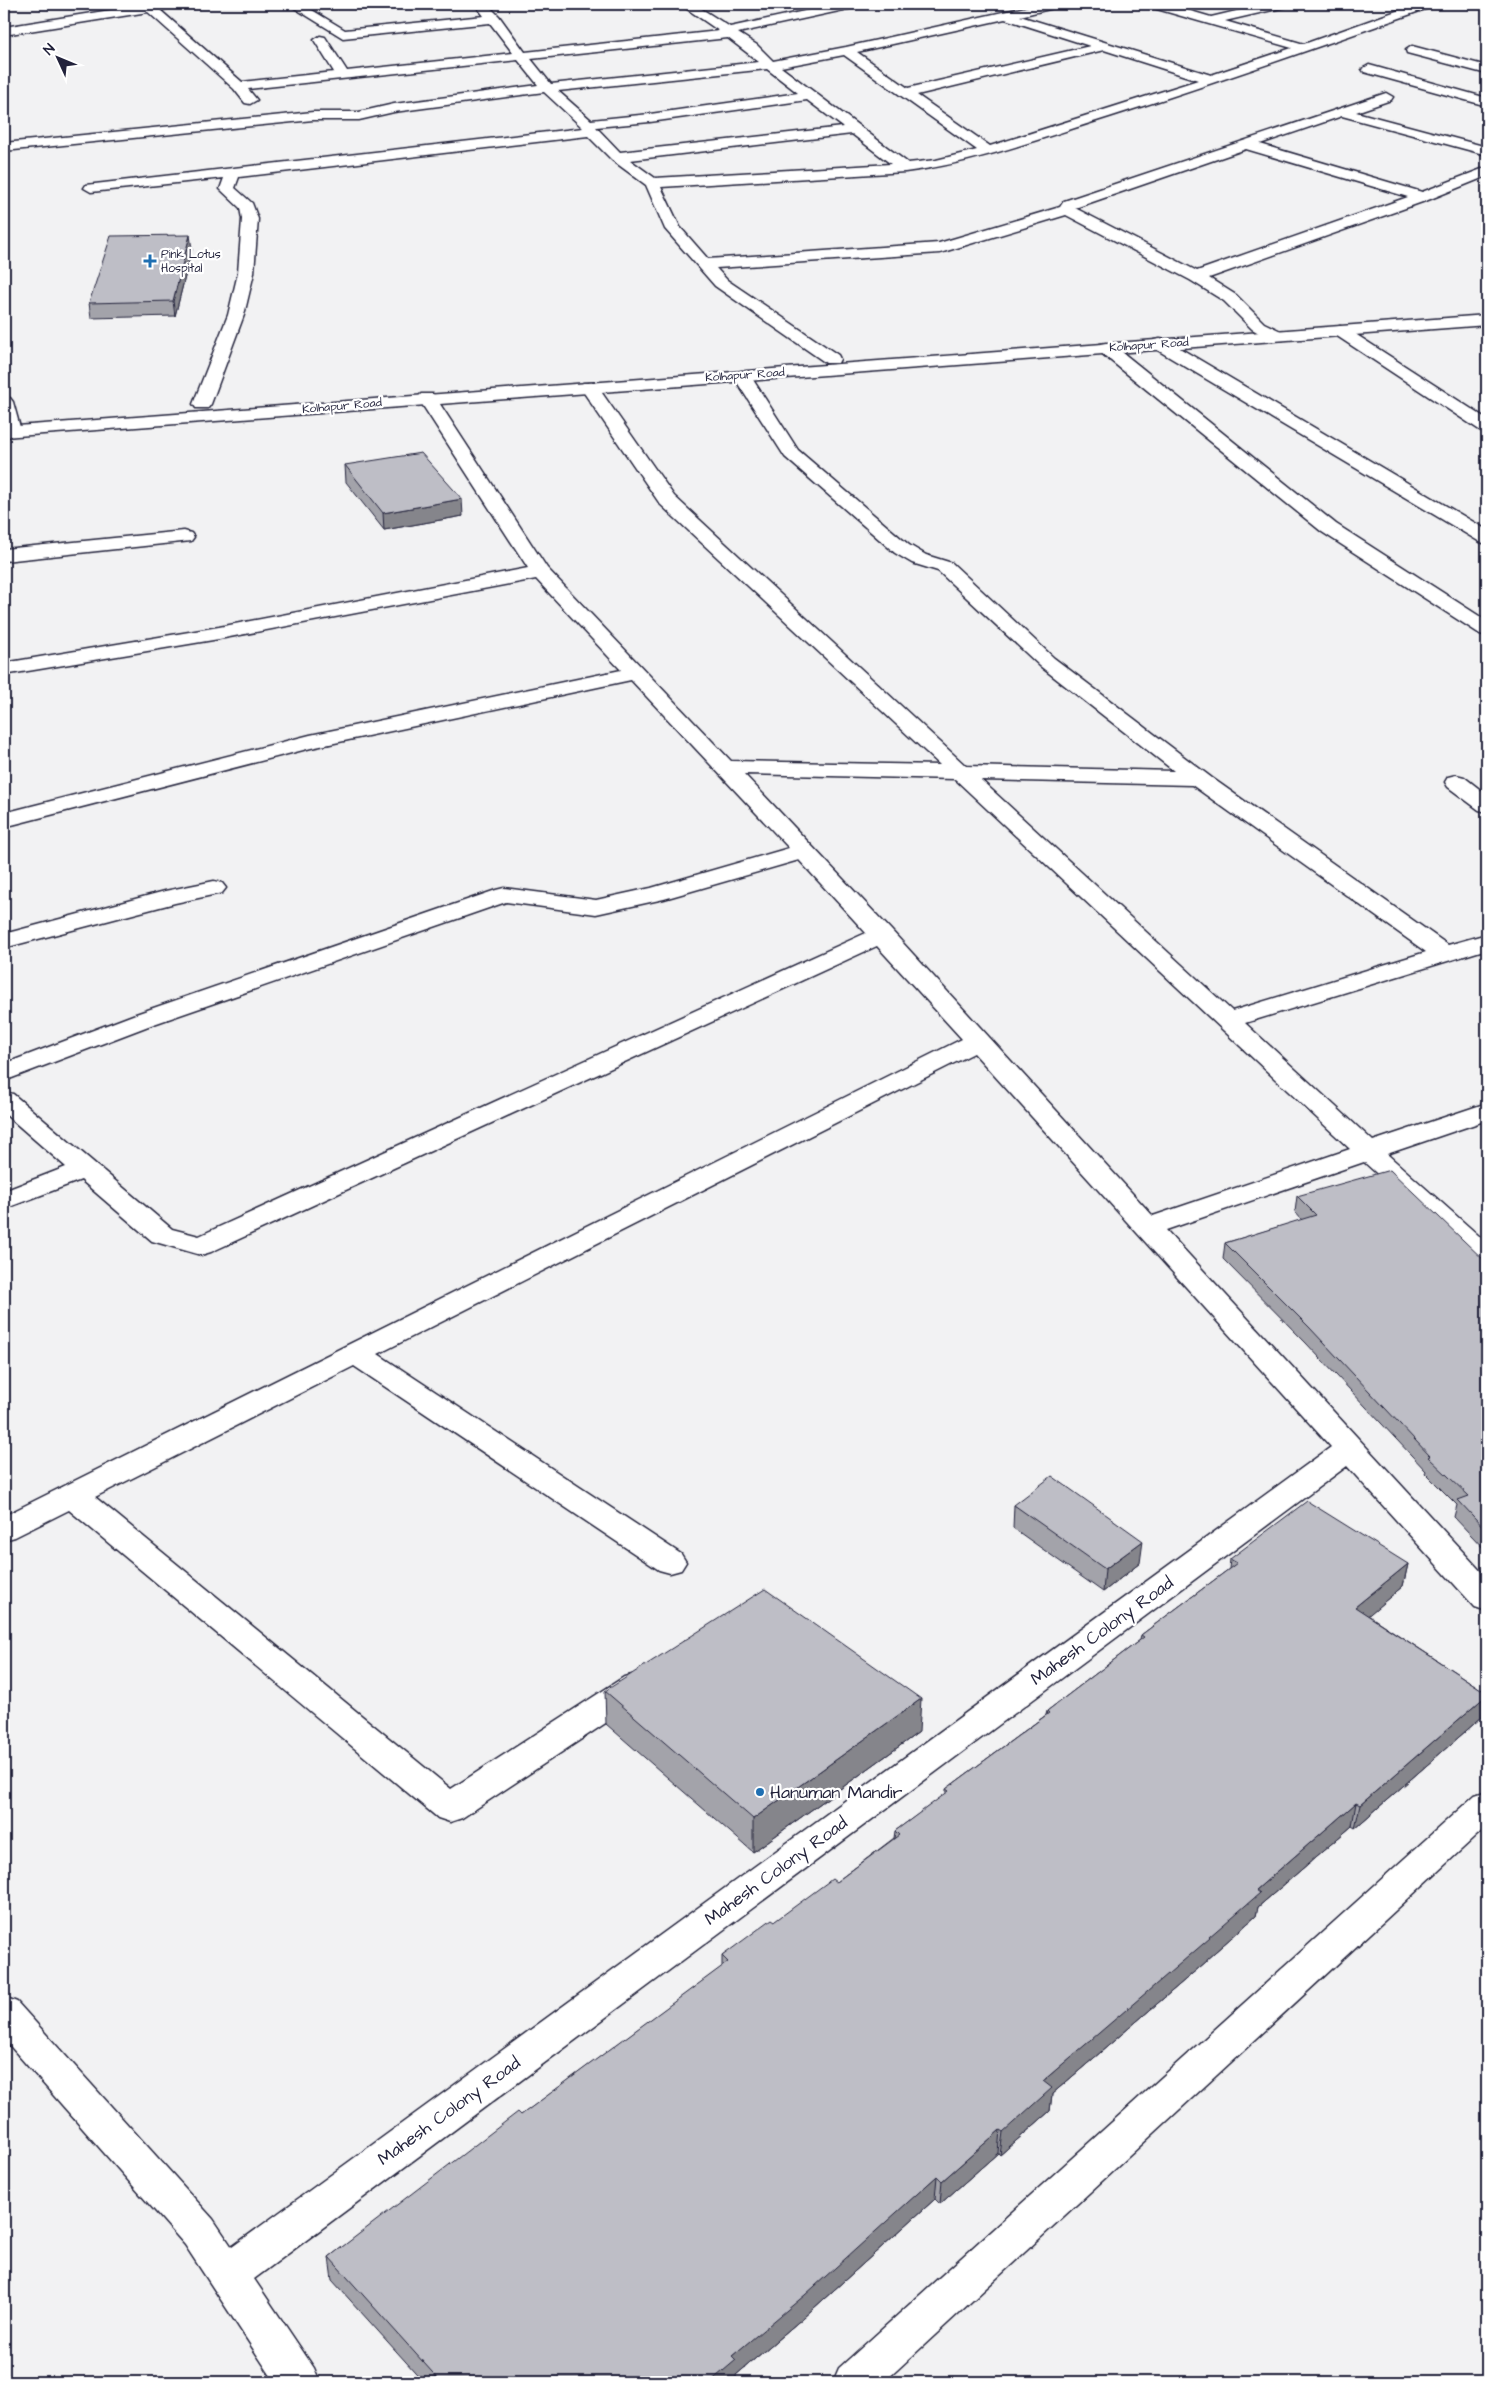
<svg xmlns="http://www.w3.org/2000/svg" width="1491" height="2386" viewBox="0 0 1491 2386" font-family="'Architects Daughter',sans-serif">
<rect width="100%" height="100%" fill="#f2f2f3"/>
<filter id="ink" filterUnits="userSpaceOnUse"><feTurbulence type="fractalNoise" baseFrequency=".02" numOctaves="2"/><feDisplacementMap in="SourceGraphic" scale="10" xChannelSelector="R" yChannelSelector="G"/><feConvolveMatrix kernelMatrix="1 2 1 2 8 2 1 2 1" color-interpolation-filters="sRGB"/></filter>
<g filter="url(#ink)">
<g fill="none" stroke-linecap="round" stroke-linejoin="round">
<defs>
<path id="street" d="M148 4H178L176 7 160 10 242 82 334 72 314 40 320 36 325 37 347 71 513 53 490 23 343 38 288 4H302L345 30 484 16 475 4H487L499 16 525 52 719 31 680 4H694L730 27 837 4H859L853 8 738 33 757 45 773 61 846 47 1039 4H1060L1058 7 1020 16 1211 75 1292 48 1150 7 1148 4H1167L1211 17 1266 4H1287L1285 7 1225 21 1304 44 1416 4H1433L1431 7C1324 45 1218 82 1109 117 1042 138 975 163 905 172L661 187 680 227 708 259 939 243 1060 207 1064 201 1386 93 1393 97 1391 100 1356 112 1487 147V155L1342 116 1260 144 1422 192 1487 167V176L1428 200 1209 278 1236 295 1264 323 1283 332 1285 336 1283 340H1271L1252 329 1224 301 1190 280 1066 215 940 253 716 268 727 280 838 355 840 359 838 363H826L715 286 665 229 646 185 612 160 588 136 239 177 235 188 252 203 258 219 254 273 244 315 211 404 208 408H196L193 404 228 315 238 273 242 219 240 208 220 189 224 178 91 192 84 188 86 185 583 128 544 92 394 112 359 120H313L4 151V143L313 112H359L394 104 538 85 518 60 248 89 257 100 250 104 245 103 234 89 148 12 4 35V27ZM1005 19 1090 46 908 88 857 52ZM728 38 759 62 551 84 531 59ZM1104 50 1198 80 990 146 917 95ZM844 55 977 150 936 160 908 163 781 67ZM767 69 798 93 650 114 591 120 558 91ZM807 100 843 127 620 152 596 127 650 122ZM852 134 891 164 655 178 630 160ZM1246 149 1408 197 1197 271 1075 208Z
M1412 46 1487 66V74L1407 53 1406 50Z
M1369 65 1487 98V106L1364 72 1362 69Z
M1340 326 1346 328 1487 419V432L1481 431 1334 334 1332 331 1334 328Z
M1160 339 1166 340 1487 530V544L1480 542 1154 348 1152 344 1154 340Z
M1106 343 1112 344 1336 524 1487 621V636L1480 634 1322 532 1100 352 1098 348 1100 344Z
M742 371 748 372 798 450 909 545 926 555 952 563 1054 658 1212 778 1448 945 1487 934V949L1245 1023 1373 1141 1487 1103V1120L1387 1154 1487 1243V1267L1477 1264 1364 1162 1166 1230 1487 1578V1611L1475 1607 1347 1466 254 2279 314 2368 320 2382H275L185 2245 4 2039V1997L17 2002 213 2219 232 2247 1331 1447 974 1053 378 1354 681 1554 686 1562 681 1570 670 1573 659 1570 354 1366 95 1497 451 1789 624 1677 636 1674 648 1677 653 1686 648 1695 462 1818 450 1822 438 1818 69 1510 15 1537 4 1540V1516L962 1039 877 946 211 1252 201 1255 152 1241 81 1180 4 1209V1191L66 1167 4 1113V1092L13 1094 172 1229 199 1236 866 933 799 860 664 899 596 914 506 902 151 1025 4 1081V1064L133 1015 496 890 504 888 596 900 651 888 789 848 631 680 311 748 4 827V813L310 735 621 670 536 579 219 639 4 675V663L219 627 528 568 418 398 421 394H433L436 398 547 568 731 761 940 765 660 504 580 387 583 383H595L674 496 966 766 1174 771 1040 666 938 571 912 563 895 553 785 457 733 376 736 372ZM744 774 955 779 1350 1149 1153 1216 891 930ZM981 780 1192 785 1426 952 1232 1011Z
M4 397 10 398 13 402 21 431 18 435 12 436 4 432Z
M184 531 191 533 194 537 191 541 4 561V549Z
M1456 775 1464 777 1487 795V812L1479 810 1448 787 1445 782 1448 777Z
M214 881 222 883 226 888 222 893 175 903 4 948V934L165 891Z
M1487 1791V1826L884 2382H833L839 2368 1475 1795Z"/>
<path id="primary" d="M1487 315V325L4 437V427Z"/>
</defs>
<use href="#street" stroke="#22223b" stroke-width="3"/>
<use href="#primary" stroke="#22223b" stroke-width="3"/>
<use href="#street" fill="#fff" fill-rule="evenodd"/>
<use href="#primary" fill="#fff" fill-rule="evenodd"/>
</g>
<path fill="#a3a3aa" stroke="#22223b" d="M192 249 175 316 91 318 89 303Z
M345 465 463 516 384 530 346 482Z
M1297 1196 1487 1263V1552L1454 1517 1457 1505 1425 1473 1426 1471 1306 1343 1223 1259 1225 1243 1302 1220 1295 1212Z
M1014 1505 1140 1563 1103 1592 1013 1528Z
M1230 1559 1408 1564 1403 1586 1368 1615 1487 1693V1699L1483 1716 1355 1828 1352 1826 1258 1907 1256 1916 1207 1959V1961L1052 2094 1050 2111 1000 2155 998 2153 940 2204 935 2199 804 2317 736 2375V2382H424L332 2280 329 2257 722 1967V1956L836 1882 894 1838 895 1831 946 1794V1789L1046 1715 1047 1711 1140 1640 1141 1635 1229 1569Z
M605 1691 919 1732 753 1852 606 1724Z"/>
<path fill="#85858b" stroke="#22223b" d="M190 235 192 249 175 316 173 301Z
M462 499 463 516 384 530 383 513Z
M1143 1541 1140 1563 1103 1592 1105 1569Z
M1408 1564 1403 1586 1351 1630 1355 1607Z
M1487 1695V1699L1483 1716 1355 1828 1360 1805Z
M921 1699 919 1732 753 1852V1819Z
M1356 1803 1352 1826 1258 1907 1256 1916 1207 1959V1961L1052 2094 1050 2111 1000 2155 1003 2132 1043 2081 1209 1937 1256 1890Z
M1000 2130 998 2153 940 2204 942 2181Z
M937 2176 935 2199 804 2317 736 2375V2382H710L732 2356Z"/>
<path fill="#bebec6" stroke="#22223b" d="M190 235 173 301 89 303 111 236Z
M421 453 462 499 383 513 345 465Z
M1390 1170 1487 1263V1531L1458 1500 1469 1496 1428 1457 1430 1456 1309 1327 1225 1243 1316 1215 1297 1196Z
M1052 1476 1143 1541 1105 1569 1014 1505Z
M1307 1501 1408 1564 1355 1607 1487 1693V1695L1360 1805 1356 1803 1256 1890 1260 1893 1209 1937 1210 1938 1043 2081 1052 2088 1003 2132 1000 2130 942 2181 937 2176 805 2295 732 2356 736 2360 710 2382H441L329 2257 518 2112 521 2115 728 1962 722 1956 772 1919 775 1921 832 1879 836 1882 899 1835 895 1831 949 1791 946 1789 1049 1713 1047 1711 1144 1637 1141 1635 1237 1563 1230 1559Z
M765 1589 921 1699 753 1819 605 1691Z"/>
</g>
<g fill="#1f6fb2" stroke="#fff" stroke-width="2">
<path d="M147.5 253.5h5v5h5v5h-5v5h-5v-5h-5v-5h5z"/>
<circle cx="760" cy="1792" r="5"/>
</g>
<g text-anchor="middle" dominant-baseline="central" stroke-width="4.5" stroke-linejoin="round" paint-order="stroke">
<g font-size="12" fill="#22223b" stroke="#fff" text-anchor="start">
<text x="161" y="254">Pink Lotus<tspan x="161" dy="14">Hospital</tspan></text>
</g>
<g font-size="12" fill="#22223b" stroke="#fff">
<text transform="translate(1149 345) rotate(-4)">Kolhapur Road</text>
<text transform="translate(745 375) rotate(-4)">Kolhapur Road</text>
<text transform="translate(342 406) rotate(-5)">Kolhapur Road</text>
</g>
<g font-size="18" fill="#22223b" stroke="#fff">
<text transform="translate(1102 1631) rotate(-36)">Mahesh Colony Road</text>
<text transform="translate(776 1871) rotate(-36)">Mahesh Colony Road</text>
<text transform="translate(449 2111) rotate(-36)">Mahesh Colony Road</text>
</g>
<g font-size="18" fill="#22223b" stroke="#fff" text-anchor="start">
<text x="770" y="1792">Hanuman Mandir</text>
</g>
</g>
<rect width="1491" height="2386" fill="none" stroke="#fff" stroke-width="20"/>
<rect x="10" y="10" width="1471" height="2366" fill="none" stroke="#22223b" stroke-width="2" filter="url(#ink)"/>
<g transform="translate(58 58) rotate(314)" stroke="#ffffff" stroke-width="4" paint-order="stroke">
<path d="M0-4L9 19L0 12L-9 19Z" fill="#22223b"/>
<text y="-8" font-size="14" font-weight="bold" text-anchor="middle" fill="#22223b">N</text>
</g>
</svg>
